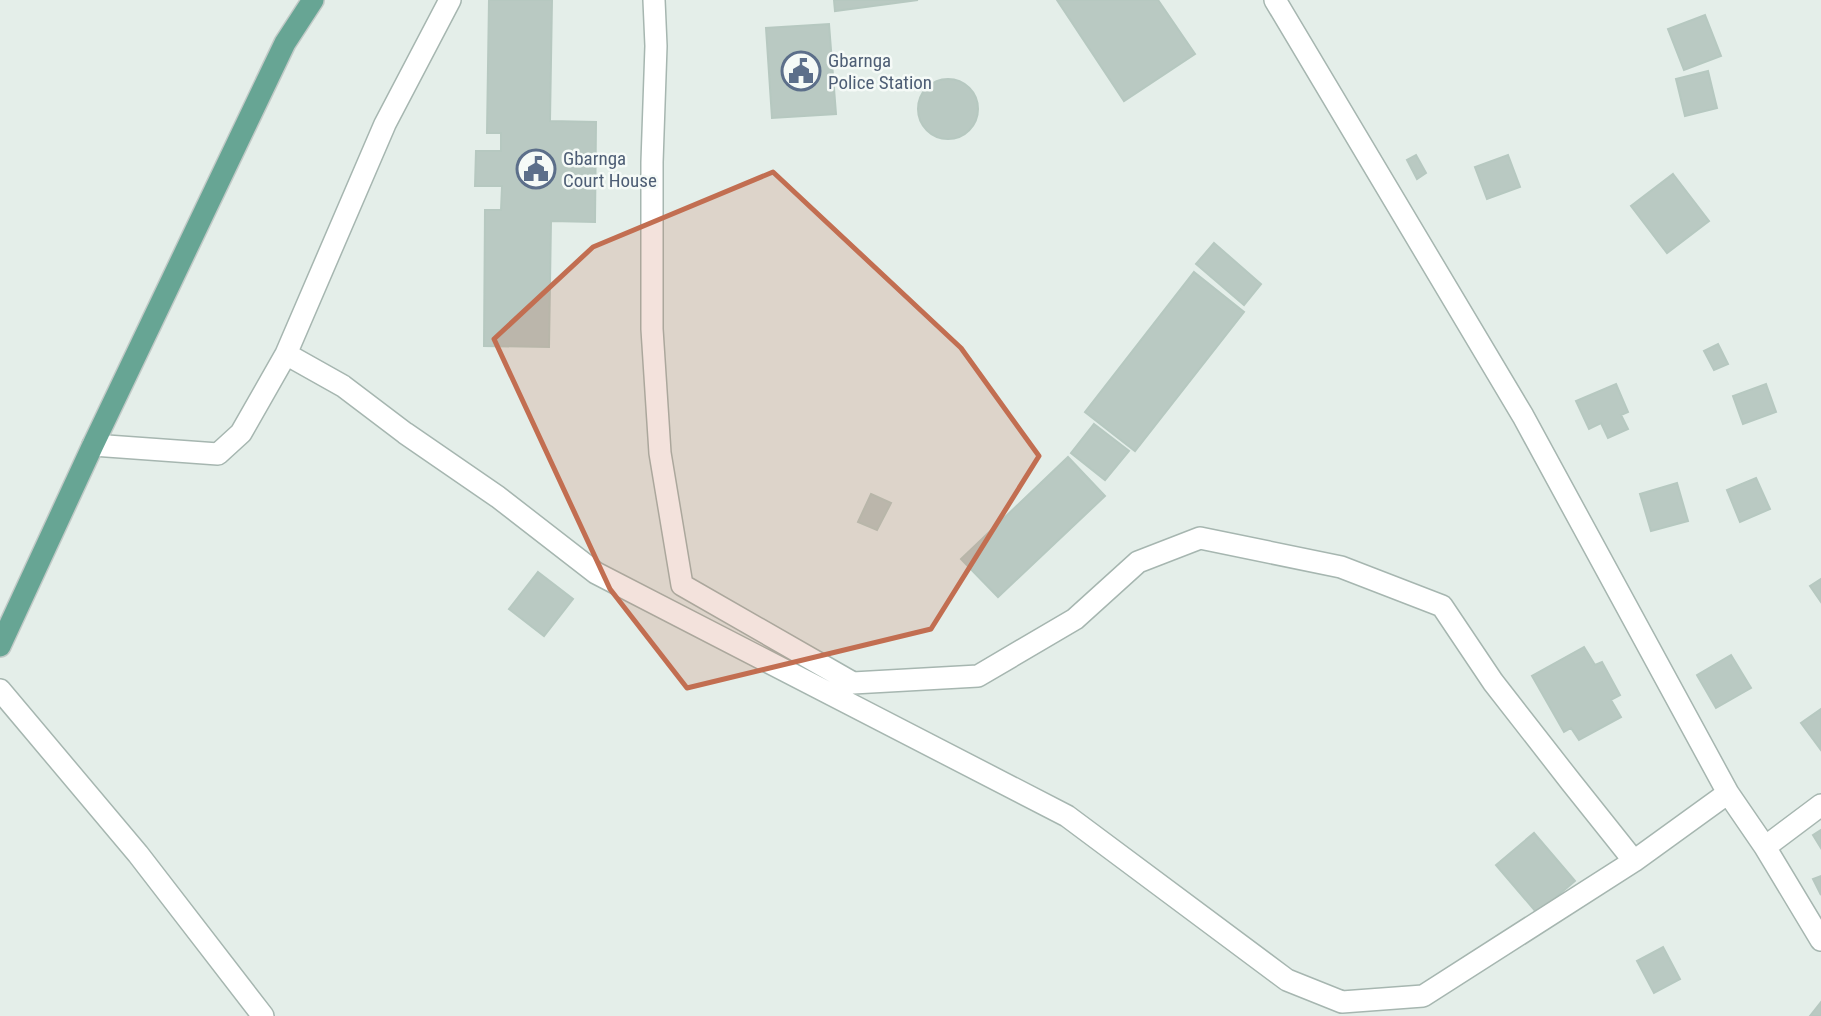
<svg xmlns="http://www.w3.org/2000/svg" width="1821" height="1016" viewBox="0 0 1821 1016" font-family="'Roboto Condensed',sans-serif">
<rect width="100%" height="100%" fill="#e4eee9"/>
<path fill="#b9c9c2" stroke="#b6c8c0" stroke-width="2" d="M489 0H552L550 121 596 122 595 222 551 221 549 347 484 346 485 210H501L502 186H475L476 151H501V133H487Z
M834 0H918L835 11Z
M1057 0H1158L1195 54 1124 101Z
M1705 15 1721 56 1684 70 1668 29Z
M829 24 836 114 772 118 766 28Z
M1708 71 1717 108 1685 116 1676 79Z
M918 109a30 30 0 1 1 60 0a30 30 0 1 1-60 0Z
M1416 155 1426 173 1417 179 1407 160Z
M1508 155 1520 187 1487 199 1475 167Z
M1673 174 1709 221 1667 253 1631 206Z
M1214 243 1261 284 1244 305 1196 264Z
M1194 272 1244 312 1135 451 1085 412Z
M1718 344 1728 364 1714 370 1704 351Z
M1616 384 1628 412 1621 415 1628 429 1608 438 1601 423 1589 429 1576 401Z
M1766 384 1776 412 1743 424 1733 396Z
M1094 424 1129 451 1105 480 1071 453Z
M1068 457 1105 496 998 597 961 559Z
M1756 478 1770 509 1740 522 1727 490Z
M1677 483 1688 521 1651 531 1640 494Z
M871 494 891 503 877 530 858 522Z
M538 572 573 599 544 636 509 609Z
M1821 579V602L1810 586Z
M1584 647 1595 665 1602 662 1620 695 1611 700 1621 717 1579 740 1571 728 1564 732 1532 676Z
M1731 655 1751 688 1716 708 1697 675Z
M1821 709V750L1801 723Z
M1821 830V848L1813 835Z
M1534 833 1575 881 1537 913 1496 865Z
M1821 876V895L1813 879Z
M1663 947 1680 979 1654 993 1637 961Z
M1821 1002V1016H1810Z"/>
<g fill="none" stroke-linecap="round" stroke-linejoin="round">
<defs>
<path id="minor" d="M654 0 656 46 652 162V329L660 453 682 585 853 683 978 676 1075 619 1138 562 1200 538 1341 567 1442 606 1493 682 1571 782 1634 861
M1275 0 1523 416 1728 793 1765 847 1821 940
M286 354 385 124 450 0
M93 445 218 454 241 433 286 354 343 386 405 433 498 497 596 573 1067 816 1287 980 1342 1002 1423 996 1634 861 1728 793
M0 690 138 854 263 1016
M1765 847 1821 805"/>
<path id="major" d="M0 646 93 445 285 43 313 0"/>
</defs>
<use href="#minor" stroke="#a6b6b0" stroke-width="24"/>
<use href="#major" stroke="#c1cac7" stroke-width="24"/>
<use href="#minor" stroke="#fff" stroke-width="21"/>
<use href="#major" stroke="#67a594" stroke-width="21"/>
</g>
<path fill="#c26e51" fill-opacity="0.2" stroke="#c26e51" stroke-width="5" stroke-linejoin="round" d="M773 172 961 348 1039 456 931 629 687 688 610 589 494 339 593 247Z"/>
<defs>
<symbol id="civic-ring" viewBox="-11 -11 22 22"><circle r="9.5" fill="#f5faf7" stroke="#5c6f8a" stroke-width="1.5"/><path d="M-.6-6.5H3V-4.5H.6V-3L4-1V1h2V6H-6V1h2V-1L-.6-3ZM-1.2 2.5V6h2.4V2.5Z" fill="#5c6f8a"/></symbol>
</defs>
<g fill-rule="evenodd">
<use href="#civic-ring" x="779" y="49" width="44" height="44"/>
<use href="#civic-ring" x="514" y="147" width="44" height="44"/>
</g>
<g text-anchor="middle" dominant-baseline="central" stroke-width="5" stroke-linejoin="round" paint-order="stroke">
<g font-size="19" fill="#4e5e75" stroke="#f5faf7" text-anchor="start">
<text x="828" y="60">Gbarnga<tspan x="828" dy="22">Police Station</tspan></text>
<text x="563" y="158">Gbarnga<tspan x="563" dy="22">Court House</tspan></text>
</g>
</g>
</svg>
